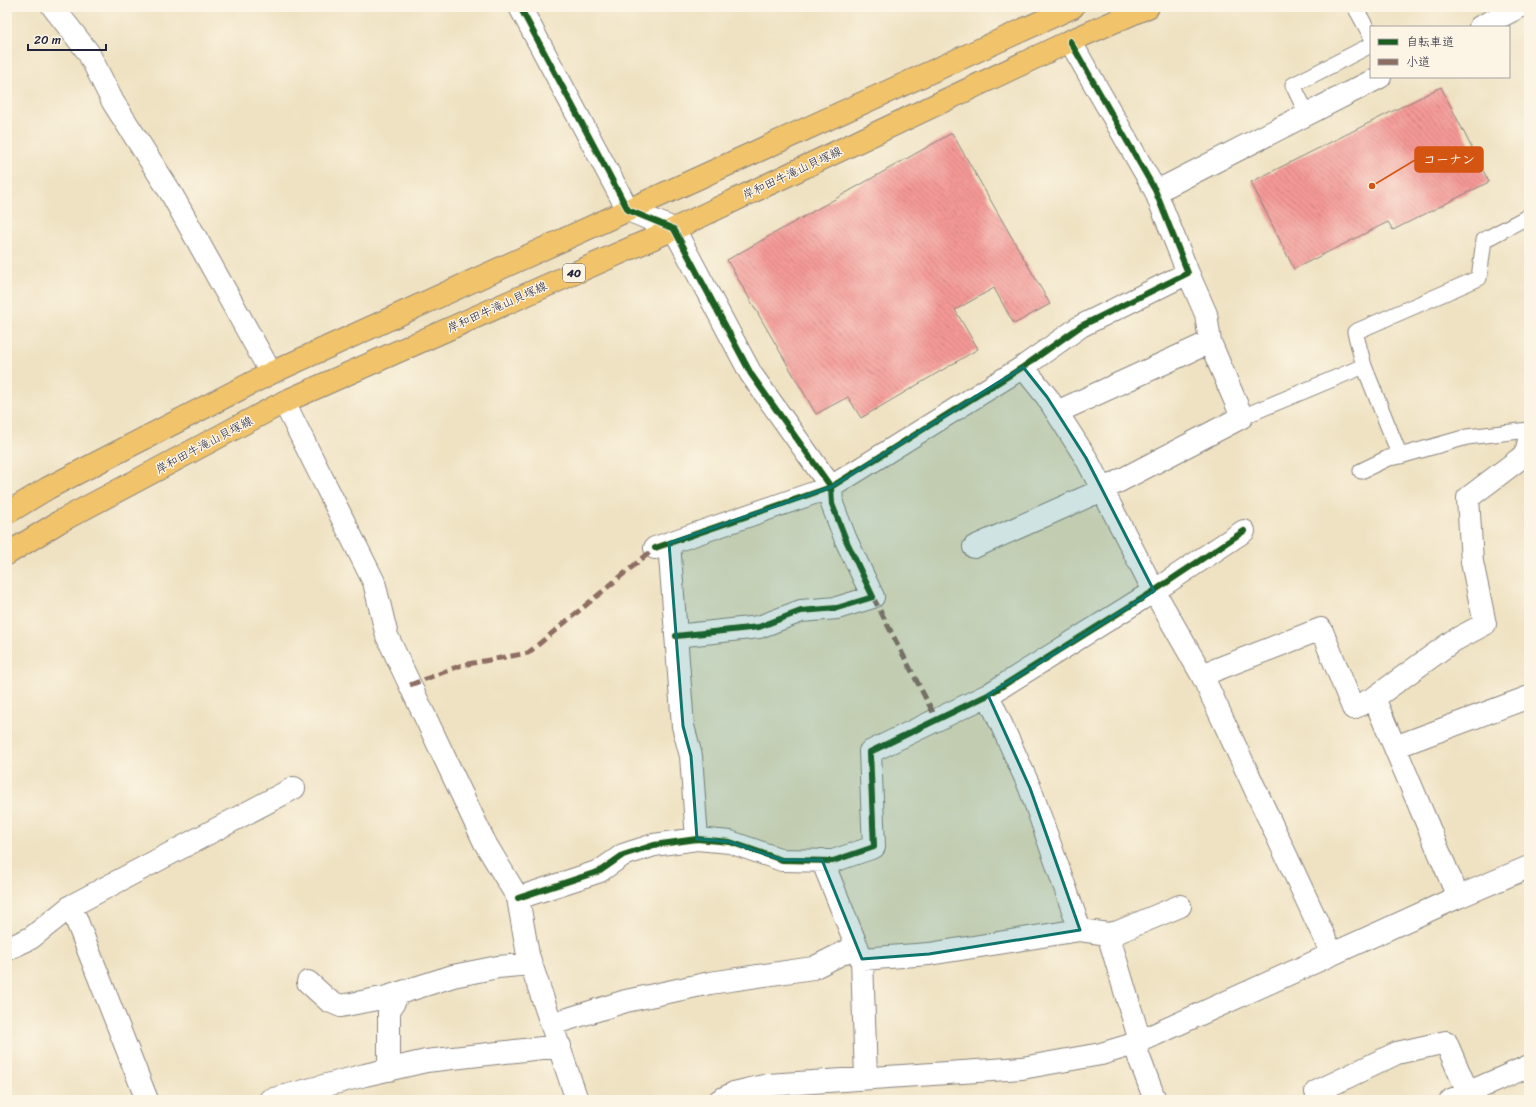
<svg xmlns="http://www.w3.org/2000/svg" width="1536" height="1107" viewBox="0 0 1536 1107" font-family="Sriracha,'Klee One',sans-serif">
<defs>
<pattern id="building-back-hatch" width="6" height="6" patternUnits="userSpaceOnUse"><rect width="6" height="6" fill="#f49996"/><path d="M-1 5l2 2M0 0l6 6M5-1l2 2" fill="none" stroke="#c57c7c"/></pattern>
</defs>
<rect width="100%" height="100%" fill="#fcf5e5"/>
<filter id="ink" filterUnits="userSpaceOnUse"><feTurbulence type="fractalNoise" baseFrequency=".025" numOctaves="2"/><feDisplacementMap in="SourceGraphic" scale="8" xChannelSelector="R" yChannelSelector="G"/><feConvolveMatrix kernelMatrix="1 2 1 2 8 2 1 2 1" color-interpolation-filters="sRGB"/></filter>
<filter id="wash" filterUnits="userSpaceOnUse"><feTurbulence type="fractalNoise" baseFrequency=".012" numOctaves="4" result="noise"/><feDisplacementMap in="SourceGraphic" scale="16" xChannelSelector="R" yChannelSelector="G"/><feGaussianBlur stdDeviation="0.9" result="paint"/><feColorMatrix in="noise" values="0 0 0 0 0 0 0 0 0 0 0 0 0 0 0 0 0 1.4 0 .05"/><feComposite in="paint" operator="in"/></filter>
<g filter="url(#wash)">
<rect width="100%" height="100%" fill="#efe2c2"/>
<g id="blocks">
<path fill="url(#building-back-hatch)" d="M1441 87 1489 182 1393 230 1388 222 1294 269 1251 182Z
M952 133 1050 304 1014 324 994 288 955 310 978 349 861 418 848 397 816 414 727 260Z"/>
</g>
</g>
<g filter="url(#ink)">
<use href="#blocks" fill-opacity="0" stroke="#88827e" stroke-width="1"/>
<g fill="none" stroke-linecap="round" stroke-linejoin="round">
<defs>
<path id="service" d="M1355 7 1371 36
M1307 114 1293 85 1371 45
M1242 417 1364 366
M1400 456 1364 366 1355 332 1479 278 1484 240 1529 216
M1361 471 1388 458 1400 456 1467 437 1529 430"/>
<path id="minor" d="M53 7 88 52 113 102 171 193 271 373
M520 7 628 210 674 229 751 374 831 487 832 504 846 540 873 597 837 608 801 611 759 627 676 636
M1480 27 1519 7
M1155 190 1167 186 1380 77
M1023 367 1047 397 1086 458 1154 591 1202 675 1332 954
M284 402 374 582 387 636 410 685 485 843 518 898 528 955 577 1100
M1057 412 1210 342
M669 543 683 726 691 756 697 839
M974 547 1102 490 1242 417 1210 342 1206 314 1188 273
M655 548 831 487 1023 367 1081 326 1188 273 1155 190 1070 41
M1202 675 1321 629 1353 708 1374 698
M988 695 1030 788 1080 930 1108 934 1118 932 1180 906
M1395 747 1529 697
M822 860 862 959 866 1078
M1458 897 1374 698 1453 641 1485 624 1472 562 1468 498 1526 454 1529 440
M518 898 600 871 623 855 654 845 697 839 730 842 782 860 833 861 874 847 870 752 988 695 1154 591 1244 531
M71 906 147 1100
M1108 934 1140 1041
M7 949 31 938 71 906 294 788
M862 959 929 954 1080 930
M308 982 329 1001 341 1006 387 997 453 976 498 967 531 964
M552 1024 626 1001 710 983 813 968 857 946
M1134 1044 1155 1100
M389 1070V1011L399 993
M1316 1092 1397 1053 1446 1042 1471 1100
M270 1100 365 1075 426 1061 560 1046
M720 1100 734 1093 768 1085 1022 1068 1101 1054 1134 1044 1458 897 1529 867
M1451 1100 1529 1066"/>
<path id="primary" d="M7 513 48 488 271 373 1073 7
M7 554 59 522 284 402 674 229 1070 41 1148 7"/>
</defs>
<use href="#service" stroke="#88827e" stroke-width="17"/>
<use href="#minor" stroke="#88827e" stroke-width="24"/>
<use href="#primary" stroke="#88827e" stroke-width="24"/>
<use href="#service" stroke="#fff" stroke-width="15"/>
<use href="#minor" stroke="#fff" stroke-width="22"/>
<use href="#primary" stroke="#f1c36a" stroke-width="22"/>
<path stroke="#8d6e63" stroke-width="5" stroke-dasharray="10 5" stroke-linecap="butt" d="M873 597 937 720
M410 685 462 665 528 653 655 548"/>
<defs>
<path id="cycleway" d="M520 7 628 210 674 229 751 374 831 487 832 504 846 540 873 597 837 608 801 611 759 627 676 636
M655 548 831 487 1023 367 1081 326 1188 273 1155 190 1070 41
M518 898 600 871 623 855 654 845 697 839 730 842 782 860 833 861 874 847 870 752 988 695 1154 591 1244 531"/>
</defs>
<use href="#cycleway" stroke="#fcf5e5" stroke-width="8"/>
<use href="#cycleway" stroke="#1b5e20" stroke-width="6"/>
</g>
</g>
<path fill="#0f766e" fill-opacity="0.2" stroke="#0f766e" stroke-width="3" stroke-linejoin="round" d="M1023 367 1047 397 1086 458 1154 591 988 695 1030 788 1080 930 929 954 862 959 822 860H782L730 842 697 839 691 756 683 726 669 543 831 487Z"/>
<g text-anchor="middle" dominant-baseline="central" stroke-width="3" stroke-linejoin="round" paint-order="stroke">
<rect fill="#fcf5e5" stroke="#63616e" stroke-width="1" x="563" y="264" width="22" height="18" rx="3"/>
<g font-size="11" font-weight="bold" fill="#22223b">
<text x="574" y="273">40</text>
</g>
<g font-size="12" fill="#22223b" stroke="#fcf5e5">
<text transform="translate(792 173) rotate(-25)">岸和田牛滝山貝塚線</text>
<text transform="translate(497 307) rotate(-24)">岸和田牛滝山貝塚線</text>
<text transform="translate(204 445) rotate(-28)">岸和田牛滝山貝塚線</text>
</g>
</g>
<path fill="none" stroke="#d45411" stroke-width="1.5" d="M1372 186L1415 160"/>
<circle fill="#d45411" stroke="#fcf5e5" stroke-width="1.5" cx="1372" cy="186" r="4"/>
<rect fill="#d45411" stroke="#d45411" stroke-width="1.5" x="1415" y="147" width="68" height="25" rx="4"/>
<g font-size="13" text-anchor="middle" font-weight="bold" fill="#fff">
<text x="1449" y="164">コーナン</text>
</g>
<rect width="1536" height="1107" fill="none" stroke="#fcf5e5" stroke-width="24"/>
<rect x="1370" y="26" width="140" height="52" fill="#fcf5e5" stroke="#a5a1a1"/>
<rect x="1378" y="39" width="20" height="6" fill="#1b5e20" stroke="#a5a1a1"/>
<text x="1406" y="46" font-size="12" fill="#22223b">自転車道</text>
<rect x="1378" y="59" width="20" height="6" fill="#8d6e63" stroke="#a5a1a1"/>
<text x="1406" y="66" font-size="12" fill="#22223b">小道</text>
<path d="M28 44v6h78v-6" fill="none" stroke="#22223b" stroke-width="2"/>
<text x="34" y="44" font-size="12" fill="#22223b" stroke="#fcf5e5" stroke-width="3" paint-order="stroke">20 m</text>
</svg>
